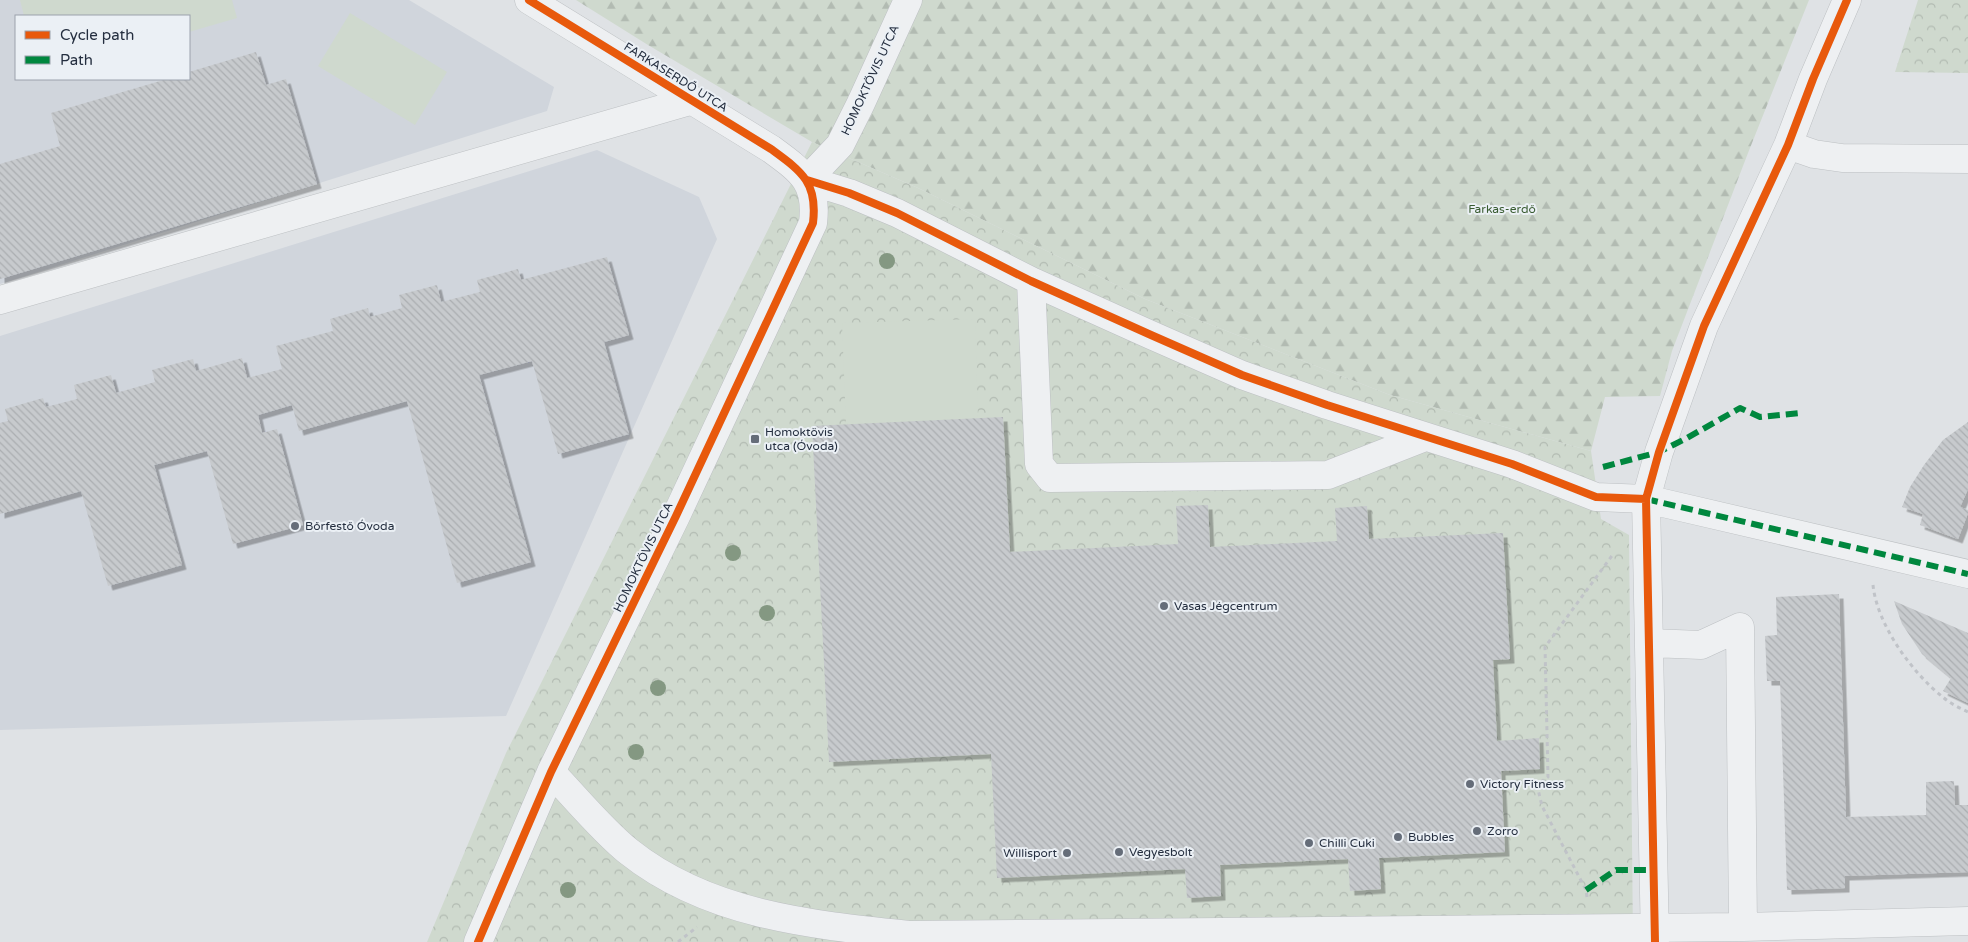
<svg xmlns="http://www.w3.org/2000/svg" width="1968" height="942" viewBox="0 0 1968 942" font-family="'Varela Round',sans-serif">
<defs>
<pattern id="forest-firs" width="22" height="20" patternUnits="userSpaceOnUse" patternTransform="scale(1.25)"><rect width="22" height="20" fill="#cfd9ce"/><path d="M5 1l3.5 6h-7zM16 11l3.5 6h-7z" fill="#b2bbb2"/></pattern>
<pattern id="park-crowns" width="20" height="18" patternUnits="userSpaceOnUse" patternTransform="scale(1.25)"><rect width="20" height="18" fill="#cfd9ce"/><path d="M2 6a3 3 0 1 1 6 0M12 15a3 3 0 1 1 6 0" fill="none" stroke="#b2bbb2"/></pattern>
<pattern id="building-back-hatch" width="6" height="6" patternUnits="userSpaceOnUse" patternTransform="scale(1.25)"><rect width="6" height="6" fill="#c7cacd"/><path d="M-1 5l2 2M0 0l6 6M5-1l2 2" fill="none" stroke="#abaeb1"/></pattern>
<filter id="shadow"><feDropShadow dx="4.5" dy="4.5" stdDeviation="0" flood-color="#0004"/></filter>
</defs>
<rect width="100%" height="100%" fill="#dfe2e5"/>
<path fill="#d0d5dc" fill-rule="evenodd" d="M0 0H409L554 87 547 111 0 284ZM16 16H189V79H16Z
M597 150 699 197 717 239 506 716 0 730V336Z"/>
<path fill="url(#forest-firs)" d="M576 0H1809L1748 153 1672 351 1660 396 1605 397 1591 451 1390 395 1145 299 918 188 812 142 648 45Z"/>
<path fill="url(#park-crowns)" d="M1918 0H1968V73L1895 72Z
M812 142 918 188 1145 299 1390 395 1591 451 1601 519 1629 535 1633 942H427L506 753Z"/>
<path fill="#cfd9ce" d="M20 0H232L237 18 189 32V16H24Z
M350 13 447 72 415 125 318 66Z
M975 319 978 419 846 424 842 323Z"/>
<path fill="url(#building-back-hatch)" filter="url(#shadow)" d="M256 52 266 85 286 79 317 184 0 279V164L60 146 51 113 167 79H189V72Z
M607 257 629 335 604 342 629 434 558 454 532 361 479 375 531 562 457 583 407 401 299 431 292 405 258 415 262 433 277 429 303 525 233 544 207 451 154 465 182 565 108 586 81 491 0 514V423L8 421 5 409 43 398 46 407 77 399 74 385 111 375 116 393 155 382 152 370 193 359 196 371 242 358 247 378 282 369 276 346 333 331 330 319 368 308 370 317 402 308 399 295 437 285 441 302 480 292 477 280 518 269 521 280Z
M1003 417 1010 552 1178 544 1176 506 1208 505 1210 547 1337 541 1335 508 1367 506 1369 539 1503 533 1510 659 1493 660 1497 741 1539 738 1540 769 1501 771 1505 852 1379 858 1381 889 1350 891 1348 859 1220 865 1221 896 1187 898 1185 869 997 878 991 754 829 762 812 426Z
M1968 422V489L1960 507 1968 510V513L1958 539 1920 525 1923 514 1902 507 1910 487 1924 465 1943 440Z
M1839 594 1846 817 1926 815V782L1954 781 1955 805H1968V872L1845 876V888L1787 890 1780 681H1767L1765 636 1777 635 1776 597Z
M1894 601 1968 633V703L1943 691 1951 678 1922 654 1902 624Z"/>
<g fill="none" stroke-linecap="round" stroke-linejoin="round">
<defs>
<path id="minor" d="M1788 145 1814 154 1842 158 1968 159
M807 180 849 193 897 213 1031 281 1151 335 1242 375 1327 405 1512 464 1596 497 1646 499 1968 574
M807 180 840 145 861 103 908 0
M1031 281 1039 464 1050 478 1328 475 1425 437
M0 300 693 100
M551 772C575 797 602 830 628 851 708 915 812 925 910 935L1743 927 1740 627 1701 645 1650 643
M1743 927 1968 921
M478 942 551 772 676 516 813 223C818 182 801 171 771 149L529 0
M1655 942 1646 499 1659 452 1704 326 1788 145 1813 79 1847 0"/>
</defs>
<use href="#minor" stroke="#bdc0c3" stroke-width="29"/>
<path stroke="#c0c3c8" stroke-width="3" stroke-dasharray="4 4" stroke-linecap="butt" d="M1873 585C1877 625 1913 674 1944 698 1951 704 1960 708 1968 712
M1587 897 1586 890 1542 806 1537 785 1548 777 1545 647 1614 553
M678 942 697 927"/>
<use href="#minor" stroke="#eef0f2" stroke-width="28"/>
<path stroke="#00873e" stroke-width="6" stroke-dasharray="12 6" stroke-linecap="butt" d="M1603 467 1659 452 1687 438 1740 408 1760 417 1800 413
M1646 499 1968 574
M1586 890 1616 870H1654"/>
<defs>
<path id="cycleway" d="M807 180 849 193 897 213 1031 281 1151 335 1242 375 1327 405 1512 464 1596 497 1646 499
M478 942 551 772 676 516 813 223C818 182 801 171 771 149L529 0
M1655 942 1646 499 1659 452 1704 326 1788 145 1813 79 1847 0"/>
</defs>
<use href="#cycleway" stroke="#ebf0f5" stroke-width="11"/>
<use href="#cycleway" stroke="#e8590c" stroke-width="8"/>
</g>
<g fill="#849882">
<circle cx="887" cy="261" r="8"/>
<circle cx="733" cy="553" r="8"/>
<circle cx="767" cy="613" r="8"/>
<circle cx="658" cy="688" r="8"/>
<circle cx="636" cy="752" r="8"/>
<circle cx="568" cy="890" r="8"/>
</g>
<g fill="#656d79" stroke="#ebf0f5" stroke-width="2">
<rect x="750" y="434" width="10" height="10" rx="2.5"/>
<circle cx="295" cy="526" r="5"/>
<circle cx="1164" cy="606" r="5"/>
<circle cx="1470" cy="784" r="5"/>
<circle cx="1477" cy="831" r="5"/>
<circle cx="1398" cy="837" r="5"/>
<circle cx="1309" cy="843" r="5"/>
<circle cx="1119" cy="852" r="5"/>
<circle cx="1067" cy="853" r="5"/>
</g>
<g text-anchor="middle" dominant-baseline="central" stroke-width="4" stroke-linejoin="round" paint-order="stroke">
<g font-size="12" fill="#242e3f" stroke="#ebf0f5">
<text transform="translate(676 77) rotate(32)">FARKASERDŐ UTCA</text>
<text transform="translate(870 80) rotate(-65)">HOMOKTÖVIS UTCA</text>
<text transform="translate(643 557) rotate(-64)">HOMOKTÖVIS UTCA</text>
</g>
<g font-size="12" fill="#395c31" stroke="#ebf0f5">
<text x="1502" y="209">Farkas-erdő</text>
</g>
<g font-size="12" fill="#242e3f" stroke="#ebf0f5" text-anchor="start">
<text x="765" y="432">Homoktövis<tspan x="765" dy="14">utca (Óvoda)</tspan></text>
<text x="305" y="526">Bőrfestő Óvoda</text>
<text x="1174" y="606">Vasas Jégcentrum</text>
<text x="1480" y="784">Victory Fitness</text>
<text x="1487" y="831">Zorro</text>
<text x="1408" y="837">Bubbles</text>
<text x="1319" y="843">Chilli Cuki</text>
<text x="1129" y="852">Vegyesbolt</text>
<text x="1057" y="853" text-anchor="end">Willisport</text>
</g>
</g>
<rect x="15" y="15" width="175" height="65" fill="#ebf0f5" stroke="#9ba2ac"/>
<rect x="25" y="31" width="25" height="8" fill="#e8590c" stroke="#9ba2ac"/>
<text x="60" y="40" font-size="15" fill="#242e3f">Cycle path</text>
<rect x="25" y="56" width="25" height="8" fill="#00873e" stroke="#9ba2ac"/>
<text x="60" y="65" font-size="15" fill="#242e3f">Path</text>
</svg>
